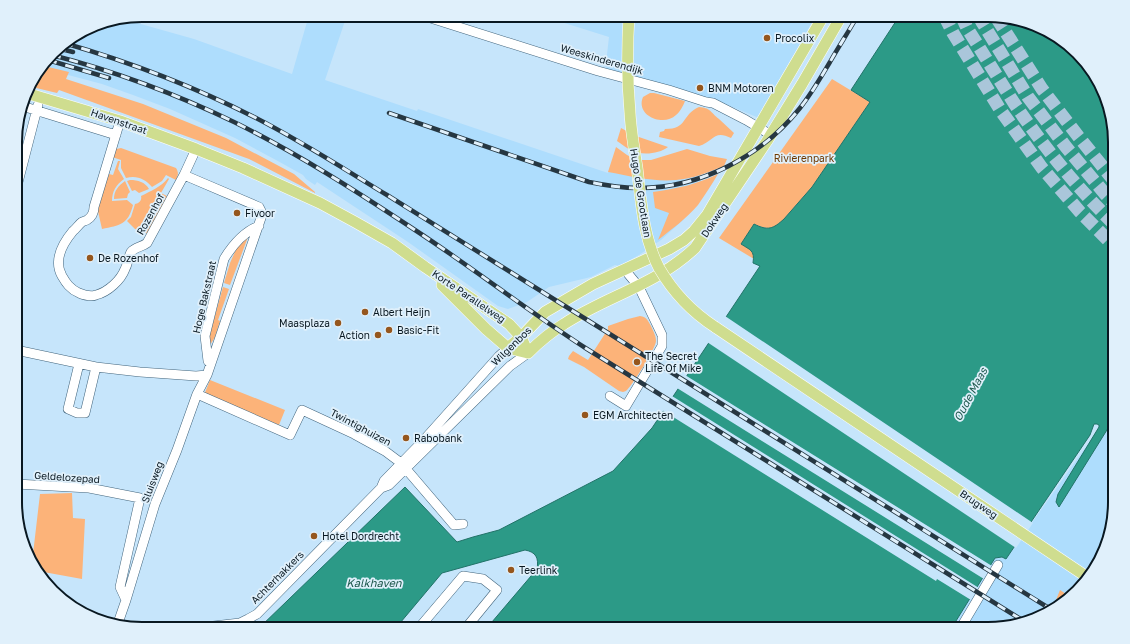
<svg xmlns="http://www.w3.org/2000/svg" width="1130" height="644" viewBox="0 0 1130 644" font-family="'Golos Text',sans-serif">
<rect width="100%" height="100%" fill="#c6e5fb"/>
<path fill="#aeddfd" d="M309 15H347L325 80 417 111 418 109 608 173 610 167 697 169 705 192 683 220 661 240 639 255 619 266 615 265 591 277 549 287 527 302 508 309 498 306 408 242 317 182 315 185 306 179 303 175 276 160 235 138 170 109 133 95 102 84 42 68 58 47 94 25 123 19 194 39 292 74Z
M539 15H816L788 65 759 118 723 103 650 83 605 72 609 37Z
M1115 406V510L1098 565 1058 608 996 629H951L995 558 1003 557 1006 559Z"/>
<path fill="#fcb379" d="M44 66 69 72 66 79 143 104 226 138 294 174 315 192V193L249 159 59 90 57 93 28 86Z
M832 79 870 102 812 187 784 219C773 230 768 230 754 224L741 244C747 248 755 251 754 259L719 238Z
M650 93H654L685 101C683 106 680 112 676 115 664 127 635 116 643 97Z
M699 107C711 108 710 112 719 119 724 124 729 128 734 133L731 138C714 129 713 142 699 146L659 137 660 132 664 131 665 129C688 129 681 115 699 107Z
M621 128 636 136 668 147C659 154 641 156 631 150 626 148 622 144 617 141Z
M616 147 627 155 637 160H651L687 149 710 156 727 159 724 166C709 172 692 179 676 180 653 182 630 176 608 172Z
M121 148 176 168C179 173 178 175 176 180L166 175 162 181 152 187C145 179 137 175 126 178L121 168V160L112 157 116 149Z
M118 161H120L118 169 124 179C116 185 112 191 112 201L127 200 133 205C128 225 120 225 102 229L97 207 109 174 113 175Z
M718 174C712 184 705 195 698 205 686 219 672 229 658 240L669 213 655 208 653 192C676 189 698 184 718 174Z
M168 178 169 179 161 193 167 196 148 234 135 229 127 221 131 217 135 204C140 203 142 200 141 196 151 191 161 187 168 178Z
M130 180C138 180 145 182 149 189L139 193 135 190 132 191 127 181Z
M125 181 130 192 128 194 127 198 114 199C114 191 118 186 125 181Z
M248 237 230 285 224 283 230 263 238 245Z
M223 287 229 289 218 320 220 321 215 337 209 347 210 333Z
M640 316C647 317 648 321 651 326 653 331 656 335 656 341 656 348 632 386 626 391L623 392 619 391 584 367 568 359 569 356 573 351 588 360 608 329V326L628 319Z
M210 380 285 410 279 425 204 395Z
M72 493 73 518 85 519 82 579 38 571 37 573 31 558 33 554 40 494Z
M1060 590 1069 596 1073 590 1074 591 1058 608 1054 605Z"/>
<path fill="#2c9a87" stroke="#227368" d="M900 15H988L1051 32 1094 72 1115 133V417L1059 507 1056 502 1058 494 1099 427V425L1097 424H1094L1090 435 1006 559 1002 557 995 558 951 629H486L537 569C539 558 536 552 525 550L442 573 395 629H258L405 487 457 542 473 537 499 530 613 471 652 428 760 266 753 263C755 250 750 250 741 244L754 224C768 231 773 229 784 219L812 187 870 102 851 90Z"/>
<path fill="#c6e5fb" d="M725 316 1033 523 1016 548 707 342Z
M685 375 992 566 984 579 677 388Z
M672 396 979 588 971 600 937 579 936 581 662 410Z"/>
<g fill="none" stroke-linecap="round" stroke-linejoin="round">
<path stroke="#aac6da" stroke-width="13" stroke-dasharray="13 6" stroke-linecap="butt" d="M944 15 953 33 1001 111 1042 168 1080 212 1115 247
M961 15 967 28C983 53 998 78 1014 103 1043 146 1078 189 1115 225
M978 15 982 22 1028 97 1066 147 1106 195 1115 204
M996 17 1042 89 1078 136 1115 182"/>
<defs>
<path id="minor" d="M421 15 598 71 669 90 706 102 713 103 746 120 771 135
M22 106 116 135
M120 121 94 207C94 212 92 217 87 220 86 221 83 221 82 222 79 224 76 229 73 231 63 243 53 260 62 276 66 283 70 289 79 293 84 295 91 297 96 295 108 292 121 280 125 269 128 264 128 257 131 252 135 247 142 247 147 243L184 175 196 149
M16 190 38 105
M16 350 96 367 140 372 196 376 207 375
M210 363 208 361 205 336 224 259C232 246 243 232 259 226
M79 364 68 409 77 413H85L96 367
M197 394 290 435 302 410 354 434 385 451 401 463 454 525 463 524
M610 396 626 406 662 346V335L639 287 625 270
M16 484 89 488 140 498 120 587 126 600
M381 488 389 485 510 366 528 353
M118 623 126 600 155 504 177 450 197 394 207 375 262 215 261 211 259 207 184 175
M187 629 240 623 248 619 257 614 381 488 384 481 422 442 499 356 508 348
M418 629 463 576 483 579 497 590 465 629
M960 629 998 565"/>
<path id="major" d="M26 93 120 121 196 149 243 168 320 203 355 222 392 243 425 267 509 324 521 337 528 353
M442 285 486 329 508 348 528 353
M715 327 1087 577
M508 348 526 332 545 312 593 284 669 249 684 240 694 231 707 215 824 15
M528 353C539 342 551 332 564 324 607 296 656 285 695 248L767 141 802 84 842 15"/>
</defs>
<use href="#minor" stroke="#42657d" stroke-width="10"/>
<use href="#major" stroke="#fff" stroke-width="12"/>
<use href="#minor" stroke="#fff" stroke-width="9"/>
<use href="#major" stroke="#cfdd8f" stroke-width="11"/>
<defs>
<path id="rail" d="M64 43C130 62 195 87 256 118 301 141 344 169 387 195L1052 610
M57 48 73 52
M52 55C114 71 176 94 234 122 297 153 356 191 415 230 473 268 528 311 587 349L1022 620
M48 60 109 78
M389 113 589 182C604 185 620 188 637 188 700 189 762 156 800 108 812 93 821 77 830 62 839 46 849 31 858 15"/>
</defs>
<use href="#rail" stroke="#263742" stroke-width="4.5"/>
<use href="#rail" stroke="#e0f0fb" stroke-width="3" stroke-dasharray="9" stroke-linecap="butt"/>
<defs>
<path id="major-bridge" d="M629 15C627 48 627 80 630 113 631 131 634 149 637 167 641 201 643 237 659 268 673 292 692 312 715 327"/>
</defs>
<use href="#major-bridge" stroke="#fff" stroke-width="12" stroke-linecap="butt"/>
<use href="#major-bridge" stroke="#cfdd8f" stroke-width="11"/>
</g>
<g fill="#95561d" stroke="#e0f0fb" stroke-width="1.5">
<circle cx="767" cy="38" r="4"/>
<circle cx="700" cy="88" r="4"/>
<circle cx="237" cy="213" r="4"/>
<circle cx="90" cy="258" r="4"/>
<circle cx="365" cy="312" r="4"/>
<circle cx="338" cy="323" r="4"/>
<circle cx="389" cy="330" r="4"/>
<circle cx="378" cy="335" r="4"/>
<circle cx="637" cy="362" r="4"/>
<circle cx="585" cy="415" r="4"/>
<circle cx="406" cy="438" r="4"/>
<circle cx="314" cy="536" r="4"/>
<circle cx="511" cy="570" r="4"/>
</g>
<g text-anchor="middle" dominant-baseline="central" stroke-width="3.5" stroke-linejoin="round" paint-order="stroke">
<g font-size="10" fill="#091821" stroke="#e0f0fb" text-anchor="start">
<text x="775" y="38">Procolix</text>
<text x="708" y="88">BNM Motoren</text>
<text x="245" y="213">Fivoor</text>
<text x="98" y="258">De Rozenhof</text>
<text x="373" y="312">Albert Heijn</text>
<text x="330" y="323" text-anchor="end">Maasplaza</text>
<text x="397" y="330">Basic-Fit</text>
<text x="370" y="335" text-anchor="end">Action</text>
<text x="645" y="356">The Secret<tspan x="645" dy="12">Life Of Mike</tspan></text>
<text x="593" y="415">EGM Architecten</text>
<text x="414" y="438">Rabobank</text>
<text x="322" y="536">Hotel Dordrecht</text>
<text x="519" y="570">Teerlink</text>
</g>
<g font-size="10" fill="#091821" stroke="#e0f0fb">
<text transform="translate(602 59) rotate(16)">Weeskinderendijk</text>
<text transform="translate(119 121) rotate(19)">Havenstraat</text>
<text transform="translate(641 193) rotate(81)">Hugo de Grootlaan</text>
<text transform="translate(150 214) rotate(-61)">Rozenhof</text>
<text transform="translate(714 220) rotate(-56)">Dokweg</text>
<text transform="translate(469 296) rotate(34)">Korte Parallelweg</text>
<text transform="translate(204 297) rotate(-77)">Hoge Bakstraat</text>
<text transform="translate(511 346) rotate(-44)">Wilgenbos</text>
<text transform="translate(361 427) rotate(28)">Twintighuizen</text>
<text transform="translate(67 477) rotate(4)">Geldelozepad</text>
<text transform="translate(152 482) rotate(-69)">Sluisweg</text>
<text transform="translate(979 504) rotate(34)">Brugweg</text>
<text transform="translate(277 577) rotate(-45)">Achterhakkers</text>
</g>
<g font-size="10" fill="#6d3903" stroke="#e0f0fb">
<text x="804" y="158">Rivierenpark</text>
</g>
<g font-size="11" font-style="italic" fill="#1f594e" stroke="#e0f0fb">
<text transform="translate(970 394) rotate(-62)">Oude Maas</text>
<text x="374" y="582">Kalkhaven</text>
</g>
</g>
<path d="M0 0H1130V644H0ZM142 22H988A120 120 0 0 1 1108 142V502A120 120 0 0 1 988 622H142A120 120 0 0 1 22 502V142A120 120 0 0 1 142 22Z" fill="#e0f0fb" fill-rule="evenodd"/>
<path fill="none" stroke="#091821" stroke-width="2" d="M142 22H988A120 120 0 0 1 1108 142V502A120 120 0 0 1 988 622H142A120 120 0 0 1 22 502V142A120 120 0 0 1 142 22Z"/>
</svg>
